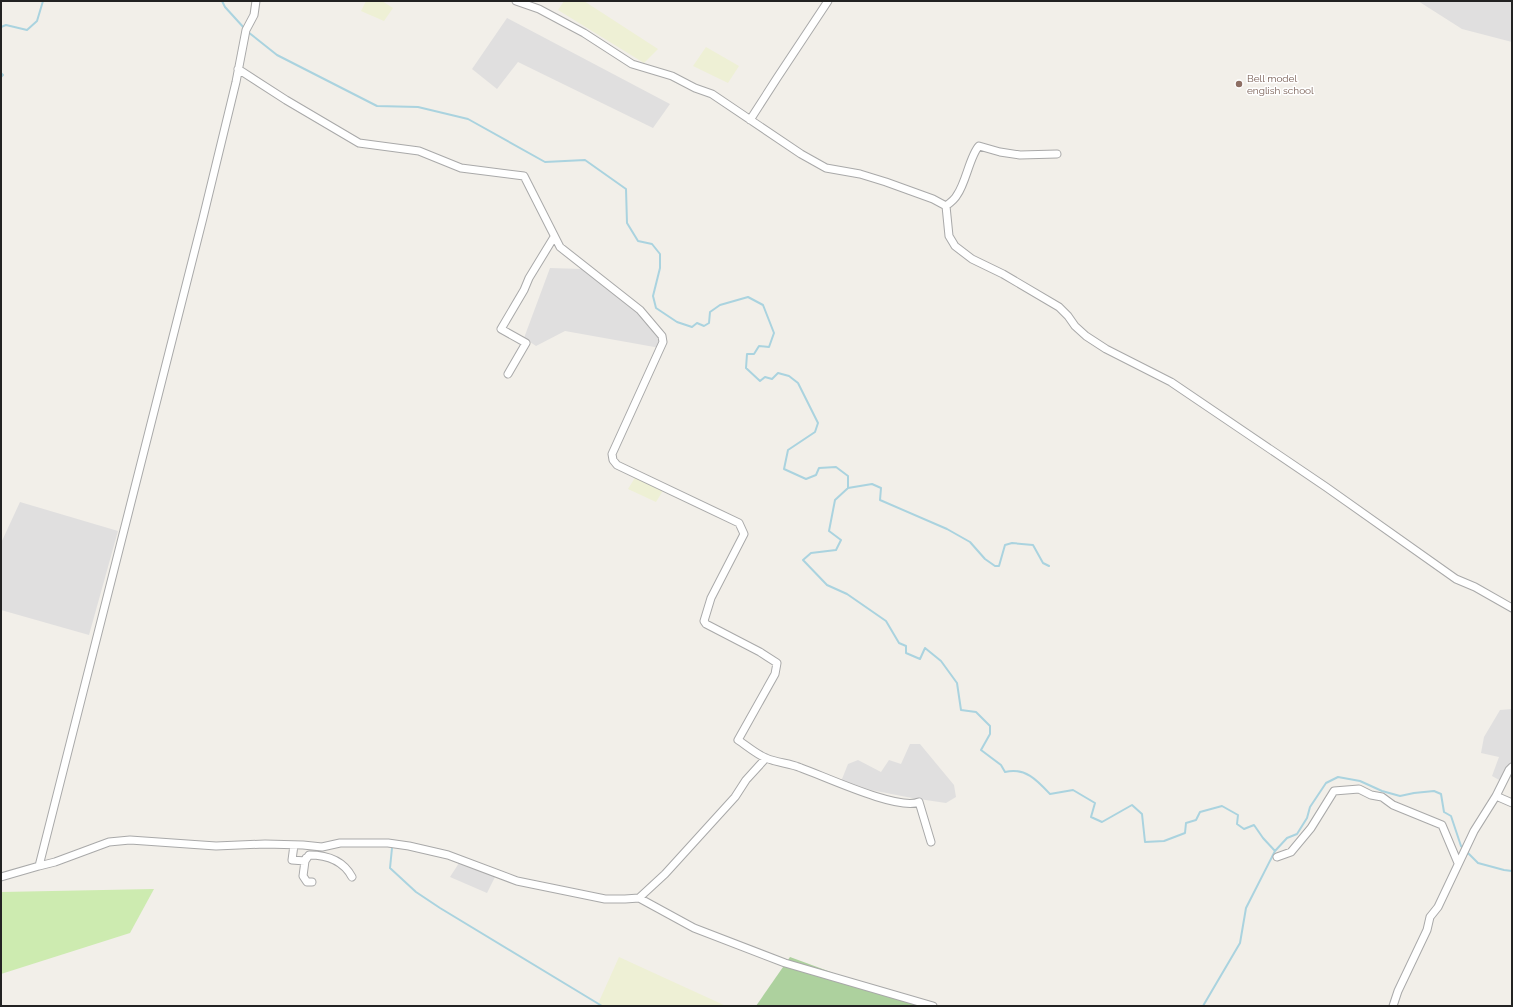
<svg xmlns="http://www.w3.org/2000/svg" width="1513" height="1007" viewBox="0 0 1513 1007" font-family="Raleway,sans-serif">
<rect width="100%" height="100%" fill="#f2efe9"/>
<path fill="#e0dfdf" d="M1418 1H1512V42L1462 29Z
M507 18 651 94 670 104 653 128 518 62 497 89 472 69Z
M550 268 583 269 638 312 663 340 660 348 565 331 536 346 524 338Z
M20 502 118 531 89 635 1 610V543Z
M1512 709V764L1501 781 1492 776 1499 757 1481 753 1484 737 1500 710Z
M910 744H920L954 785 956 797 946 803 912 798 840 784 848 764 858 760 881 772 889 760 901 764Z
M459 863 495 877 487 893 450 877Z"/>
<path fill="#eef0d5" d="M366 1H382L393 8 384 21 361 11Z
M564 1H584L658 49 644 63 558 10Z
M706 47 739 66 728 83 693 66Z
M636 476 664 489 656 502 628 489Z
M619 957 726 1006H597Z"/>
<path fill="#cdebb0" d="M154 889 130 933 1 974V892Z"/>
<path fill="#add19e" d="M790 957 923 1006H756Z"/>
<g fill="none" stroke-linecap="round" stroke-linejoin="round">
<path stroke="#aad3df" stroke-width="2" d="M222 1 225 7 245 29
M1 27 6 25 27 30 37 21 43 1
M248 32 277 55 377 106 418 107 468 119 545 162 585 160 626 189 627 223 638 241 652 244 660 254V268L653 296 656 308 677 322 692 327 697 323 704 326 709 323 710 312 720 305 748 297 763 305 774 333 769 347 759 346 754 354H747L746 368 760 381 765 377 772 379 778 373 789 376 798 383 818 423 815 432 788 450 784 469 806 479 816 475 819 468 836 467 848 476V488L835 500 829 531 841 540 836 550 811 553 803 560 827 585 847 594 886 621 899 643 906 646V653L920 659 925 648 941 661 957 683 961 710 976 712 990 726V734L981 750 1001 765 1005 772C1025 767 1037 780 1050 794L1073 790 1095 803 1091 817 1102 822 1132 805 1142 814 1145 842 1164 841 1185 833 1186 823 1196 820 1200 812 1222 806 1238 815 1237 824 1244 829 1254 825 1263 838 1275 851 1246 908 1240 943 1203 1006
M1 73 3 75 1 77
M848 488 872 484 881 488 880 500 947 529 970 542 985 559 995 566H999L1005 545 1012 543 1033 545 1043 563 1049 566
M392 848 390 868 416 892 440 908 602 1006
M1275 851 1287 838 1297 834 1307 818 1310 807 1326 783 1338 777 1360 781 1382 791 1400 796 1414 793 1434 791 1441 794 1444 812 1451 816 1461 846 1478 863 1504 870 1512 871"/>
<defs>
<path id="minor" d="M516 1 539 9 584 33 632 64 672 76 695 88 712 94 801 154 826 168 860 174 886 182 933 199 946 206 949 236 955 246 972 259 1003 274 1059 307 1068 316 1075 326 1086 336 1106 349 1171 382 1326 487 1456 579 1475 587 1512 608
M238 69 286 100 359 143 419 151 461 168 524 176 560 247 640 310 662 336 663 342 612 454 613 460 617 465 739 523 744 534 711 598 704 621 706 624 760 652 777 663 775 674 738 740C746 745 756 754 766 758 777 763 790 763 801 768 824 776 898 811 919 802L931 842
M750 120 777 78 828 1
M946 206C950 203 955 199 957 195 966 183 970 155 979 146L1000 152 1020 155 1057 154
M508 374 526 343 501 329 524 290 529 278 554 237
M1496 796 1512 803
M294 845 292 860 305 861 306 858
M1277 857 1291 852 1311 828 1334 791 1359 789 1371 795 1382 797 1393 805 1442 825 1458 863
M39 866 55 862 109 842 130 840 216 846 265 844 303 845 322 847 340 843H388L409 846 448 855 517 881 605 899H625L639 898 694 928 785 963 933 1006
M1 877 39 866 203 218 236 82 246 30 254 15 256 1
M312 882H307L303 876 305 861 309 855C327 855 343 860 352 877
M639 898 665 874 735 797 746 780 766 758
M1393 1006 1398 991 1427 930 1430 917 1438 907 1474 831 1496 796 1509 770 1512 767"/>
</defs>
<use href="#minor" stroke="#a9a9a9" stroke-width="9"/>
<use href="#minor" stroke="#fff" stroke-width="7"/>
</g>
<circle fill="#8d6e63" stroke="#fff" stroke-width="1.5" cx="1239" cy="84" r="4"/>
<g text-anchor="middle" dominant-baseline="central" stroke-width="3" stroke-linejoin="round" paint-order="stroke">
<g font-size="10" fill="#785e54" stroke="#fff" text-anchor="start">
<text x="1247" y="78">Bell model<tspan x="1247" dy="12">english school</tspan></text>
</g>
</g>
<rect width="1513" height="1007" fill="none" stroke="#222222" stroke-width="4"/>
</svg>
